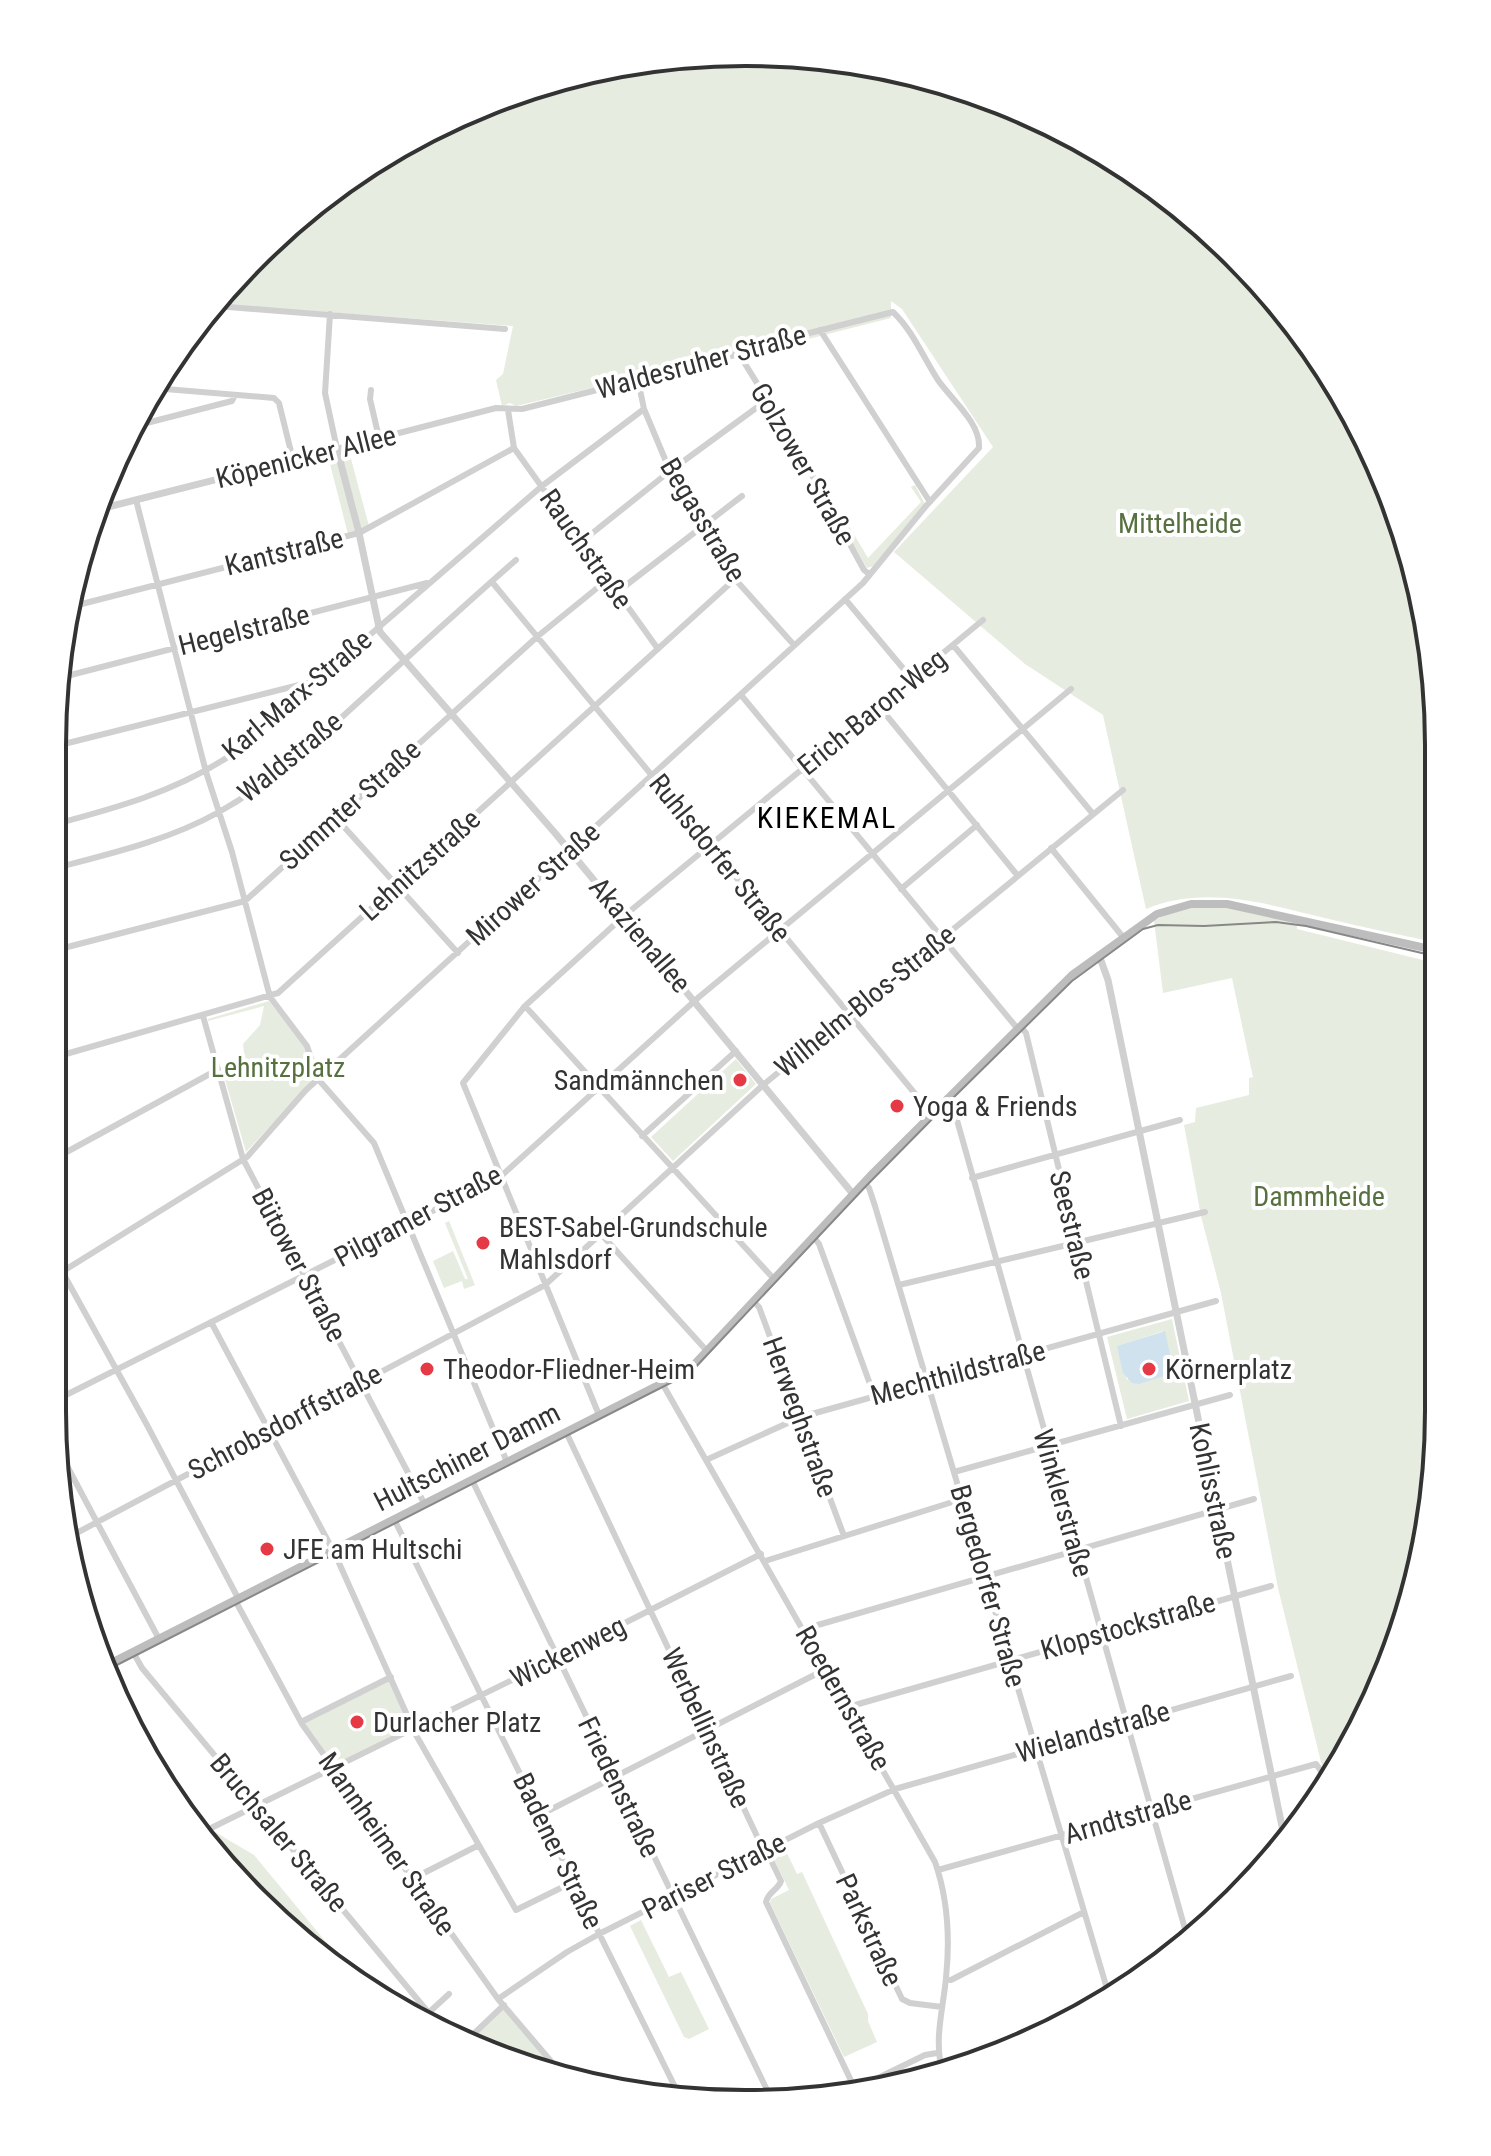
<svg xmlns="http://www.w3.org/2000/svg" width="1491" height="2156" viewBox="0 0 1491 2156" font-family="'Roboto Condensed',sans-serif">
<rect width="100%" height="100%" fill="#fff"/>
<path fill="#e6ecdf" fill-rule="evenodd" d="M748 52 881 65 1011 105 1131 169 1236 255 1367 438 1426 611 1439 745V943C1402 935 1366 928 1329 919 1270 905 1206 884 1146 909L1103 715 1025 664 894 552 993 447 902 309 891 301V318L702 366 701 362 516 406 510 403 502 406 496 380 503 374 513 326 218 304 255 255 361 169 378 159 395 165 416 139 481 105 611 65Z
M350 455 369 526 361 529 341 457Z
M337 458 354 528 355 531 348 534 329 460Z
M915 485 925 504 873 566 867 568 844 529 849 526 868 558 921 502 911 487Z
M1221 905 1297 922V929L1439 964V1410L1426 1546 1386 1676 1334 1773 1323 1770 1278 1588 1221 1293 1201 1216 1184 1125 1195 1122 1196 1108 1249 1095V1078L1253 1077 1232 978 1163 993 1154 921C1175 908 1196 906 1221 905Z
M269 1001 305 1047 313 1076 312 1081 246 1152 224 1076 246 1069 243 1044 260 1025 264 1006 208 1021V1019Z
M736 1059 756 1084 673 1161 651 1137Z
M449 1221 475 1285 464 1289 462 1281 444 1288 433 1261 453 1251 465 1279H468L445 1223Z
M1172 1319 1189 1401 1127 1419 1107 1337ZM1163 1331 1127 1380 1118 1346Z
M387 1681 392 1683 410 1729 401 1733 400 1730 406 1727 400 1717 391 1722 396 1733 391 1736 392 1738 335 1765 333 1763 305 1723Z
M215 1832 254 1855 349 1970 289 1932 205 1836Z
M784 1847 797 1874 802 1872 868 2014V2021L877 2042 844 2057 770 1903 771 1899 789 1890 773 1857 774 1852Z
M641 1920 669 1977 681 1972 709 2029 689 2039 684 2037 630 1926Z
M505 2008 550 2065 556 2072 480 2051 467 2043Z"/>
<path fill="#cfe2ee" d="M1165 1331 1174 1373 1139 1384 1132 1383 1123 1373 1117 1346Z"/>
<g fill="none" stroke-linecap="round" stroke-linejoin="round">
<path stroke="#d0d0d0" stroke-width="6" d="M216 306 505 329
M820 330 930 502
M739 354 800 453 864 570 869 574
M638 380 644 409 670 471 735 579 794 645
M153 388 274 398 279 403 293 460
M371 390 370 399 379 438
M508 410 514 448 658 649
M135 426 232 401 235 395
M136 500 206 772 232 852 270 997 307 1046 318 1079 374 1143 507 1462
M580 543 670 471 767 400
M492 582 931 1113
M616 593 742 496
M845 599 912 679
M66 608 359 533 514 448
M953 645 1093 814
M59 678 427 583
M741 695 1017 1028
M878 705 1018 876
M52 747 307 683 312 684
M336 818 458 953
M52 825C116 808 175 792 231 755L542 486 644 409
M1051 848 1123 937
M52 869C109 854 167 841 219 812 269 784 311 745 353 707 407 658 461 608 516 560
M901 889 977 825
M52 951 245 901 538 636 607 580
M525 1006 773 1278
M203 1016 243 1159 424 1503
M1020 1026 1026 1033 1121 1426
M52 1058 278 993 735 579
M947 1098 953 1106 1187 1936
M642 1136 736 1051
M52 1160 217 1070
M972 1178 1180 1120
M864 1182 869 1188 875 1206 1108 1992
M601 1234 707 1351
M813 1236 819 1244 874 1395
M52 1244 63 1273 147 1425 238 1598
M52 1278 247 1157 306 1090 863 583 926 506 979 448C981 423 951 399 938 380 923 357 913 331 893 312L742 350 735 355 522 409 496 408 337 449 325 393 330 314
M899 1285 1205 1212
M753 1301 759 1307 844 1536
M211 1322 335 1554 416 1735 516 1910 573 1882
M662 1383 935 1862C948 1899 950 1939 946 1978 943 2010 934 2038 942 2070
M52 1402 500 1177 699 997 1071 689
M599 1415 463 1083 525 1006 624 916 983 620
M566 1432 764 1851
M57 1447 159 1639
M706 1460 801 1417 1216 1301
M954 1472 1230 1395
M472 1480 769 2094
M394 1519 680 2097
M69 1537 545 1285 763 1085 1123 790
M765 1561 962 1499
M235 1600 302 1724 498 1999 561 2073
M804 1629 1254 1499
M133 1652 142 1668 428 2012
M848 1707 1271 1586
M301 1722 391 1677
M540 1815 826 1669
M819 1823 902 1999 910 2003 942 2007
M201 1833 512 1680 761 1554
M766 1850 781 1881C778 1890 768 1892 766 1902L855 2089
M938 1870 1316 1764 1329 1782
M412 1879 479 1845
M946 1979 951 1980 1084 1912
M498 1999 567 1952 599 1934 819 1823 895 1789 1291 1676
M424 2017 449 1994
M465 2042 504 2005
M849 2092 925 2055 937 2053"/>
<path stroke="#d0d0d0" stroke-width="7" d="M104 508 337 449 359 533 380 632 555 833 853 1194
M1099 955 1108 980 1285 1841"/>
<path stroke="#bdbdbd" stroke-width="8" d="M109 1664 690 1369 873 1173 1072 975 1157 914 1191 904H1227L1439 951"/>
<path stroke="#888" stroke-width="2" d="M111 1668 690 1373 867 1185 950 1101 1072 981 1143 929 1158 925 1204 926 1276 922 1306 926 1439 957"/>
</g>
<g fill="#e63946" stroke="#fff" stroke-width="3">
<circle cx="740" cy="1080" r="8"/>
<circle cx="897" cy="1106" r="8"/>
<circle cx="483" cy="1243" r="8"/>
<circle cx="427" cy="1369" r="8"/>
<circle cx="1149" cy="1369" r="8"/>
<circle cx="267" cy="1549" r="8"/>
<circle cx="357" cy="1722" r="8"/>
</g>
<g text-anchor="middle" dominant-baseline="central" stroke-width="8" stroke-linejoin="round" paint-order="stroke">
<g font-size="28" fill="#333" stroke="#fff">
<text transform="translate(701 362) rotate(-15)">Waldesruher Straße</text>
<text transform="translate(306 457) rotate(-14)">Köpenicker Allee</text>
<text transform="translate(803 464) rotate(60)">Golzower Straße</text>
<text transform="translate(703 520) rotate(59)">Begasstraße</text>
<text transform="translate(586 549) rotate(55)">Rauchstraße</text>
<text transform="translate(284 552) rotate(-14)">Kantstraße</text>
<text transform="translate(244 630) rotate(-14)">Hegelstraße</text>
<text transform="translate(297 695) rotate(-40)">Karl-Marx-Straße</text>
<text transform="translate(872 712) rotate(-39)">Erich-Baron-Weg</text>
<text transform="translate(290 757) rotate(-39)">Waldstraße</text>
<text transform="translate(350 805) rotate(-42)">Summter Straße</text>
<text transform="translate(720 858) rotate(51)">Ruhlsdorfer Straße</text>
<text transform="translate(420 865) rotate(-42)">Lehnitzstraße</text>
<text transform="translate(533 884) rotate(-42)">Mirower Straße</text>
<text transform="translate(640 935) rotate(50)">Akazienallee</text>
<text transform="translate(865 1001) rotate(-39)">Wilhelm-Blos-Straße</text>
<text transform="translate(418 1216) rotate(-28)">Pilgramer Straße</text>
<text transform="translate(1072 1225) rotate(76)">Seestraße</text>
<text transform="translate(299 1265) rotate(62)">Bütower Straße</text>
<text transform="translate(958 1373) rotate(-15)">Mechthildstraße</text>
<text transform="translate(800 1417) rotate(70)">Herweghstraße</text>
<text transform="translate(285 1422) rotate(-28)">Schrobsdorffstraße</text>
<text transform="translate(467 1457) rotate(-27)">Hultschiner Damm</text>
<text transform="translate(1213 1491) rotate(78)">Kohlisstraße</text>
<text transform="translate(1063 1503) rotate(74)">Winklerstraße</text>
<text transform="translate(988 1586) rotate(74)">Bergedorfer Straße</text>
<text transform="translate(1128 1626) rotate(-16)">Klopstockstraße</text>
<text transform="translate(568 1652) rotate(-27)">Wickenweg</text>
<text transform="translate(843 1698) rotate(60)">Roedernstraße</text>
<text transform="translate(706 1728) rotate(65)">Werbellinstraße</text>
<text transform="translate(1093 1732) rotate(-16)">Wielandstraße</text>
<text transform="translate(619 1787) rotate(64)">Friedenstraße</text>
<text transform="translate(1128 1817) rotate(-16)">Arndtstraße</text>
<text transform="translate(279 1833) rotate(50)">Bruchsaler Straße</text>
<text transform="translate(387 1844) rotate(55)">Mannheimer Straße</text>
<text transform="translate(558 1851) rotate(64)">Badener Straße</text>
<text transform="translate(714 1876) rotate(-27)">Pariser Straße</text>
<text transform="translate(869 1930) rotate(65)">Parkstraße</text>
</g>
<g font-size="28" fill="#56703f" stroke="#fff">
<text x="1180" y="523">Mittelheide</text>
<text x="278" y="1067">Lehnitzplatz</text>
<text x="1319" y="1196">Dammheide</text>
</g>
<g font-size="28" fill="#333" stroke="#fff" text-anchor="start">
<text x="724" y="1080" text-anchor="end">Sandmännchen</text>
<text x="913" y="1106">Yoga &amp; Friends</text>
<text x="499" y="1227">BEST-Sabel-Grundschule<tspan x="499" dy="32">Mahlsdorf</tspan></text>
<text x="443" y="1369">Theodor-Fliedner-Heim</text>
<text x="1165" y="1369">Körnerplatz</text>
<text x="283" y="1549">JFE am Hultschi</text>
<text x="373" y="1722">Durlacher Platz</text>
</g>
<g font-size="30" letter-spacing="2" fill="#000" stroke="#fff">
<text x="827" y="817">KIEKEMAL</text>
</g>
</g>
<path d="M0 0H1491V2156H0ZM745 66H746A679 679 0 0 1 1425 745V1411A679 679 0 0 1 746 2090H745A679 679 0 0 1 66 1411V745A679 679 0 0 1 745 66Z" fill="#fff" fill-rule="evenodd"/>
<path fill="none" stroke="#333" stroke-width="4" d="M745 66H746A679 679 0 0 1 1425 745V1411A679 679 0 0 1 746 2090H745A679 679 0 0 1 66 1411V745A679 679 0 0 1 745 66Z"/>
</svg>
